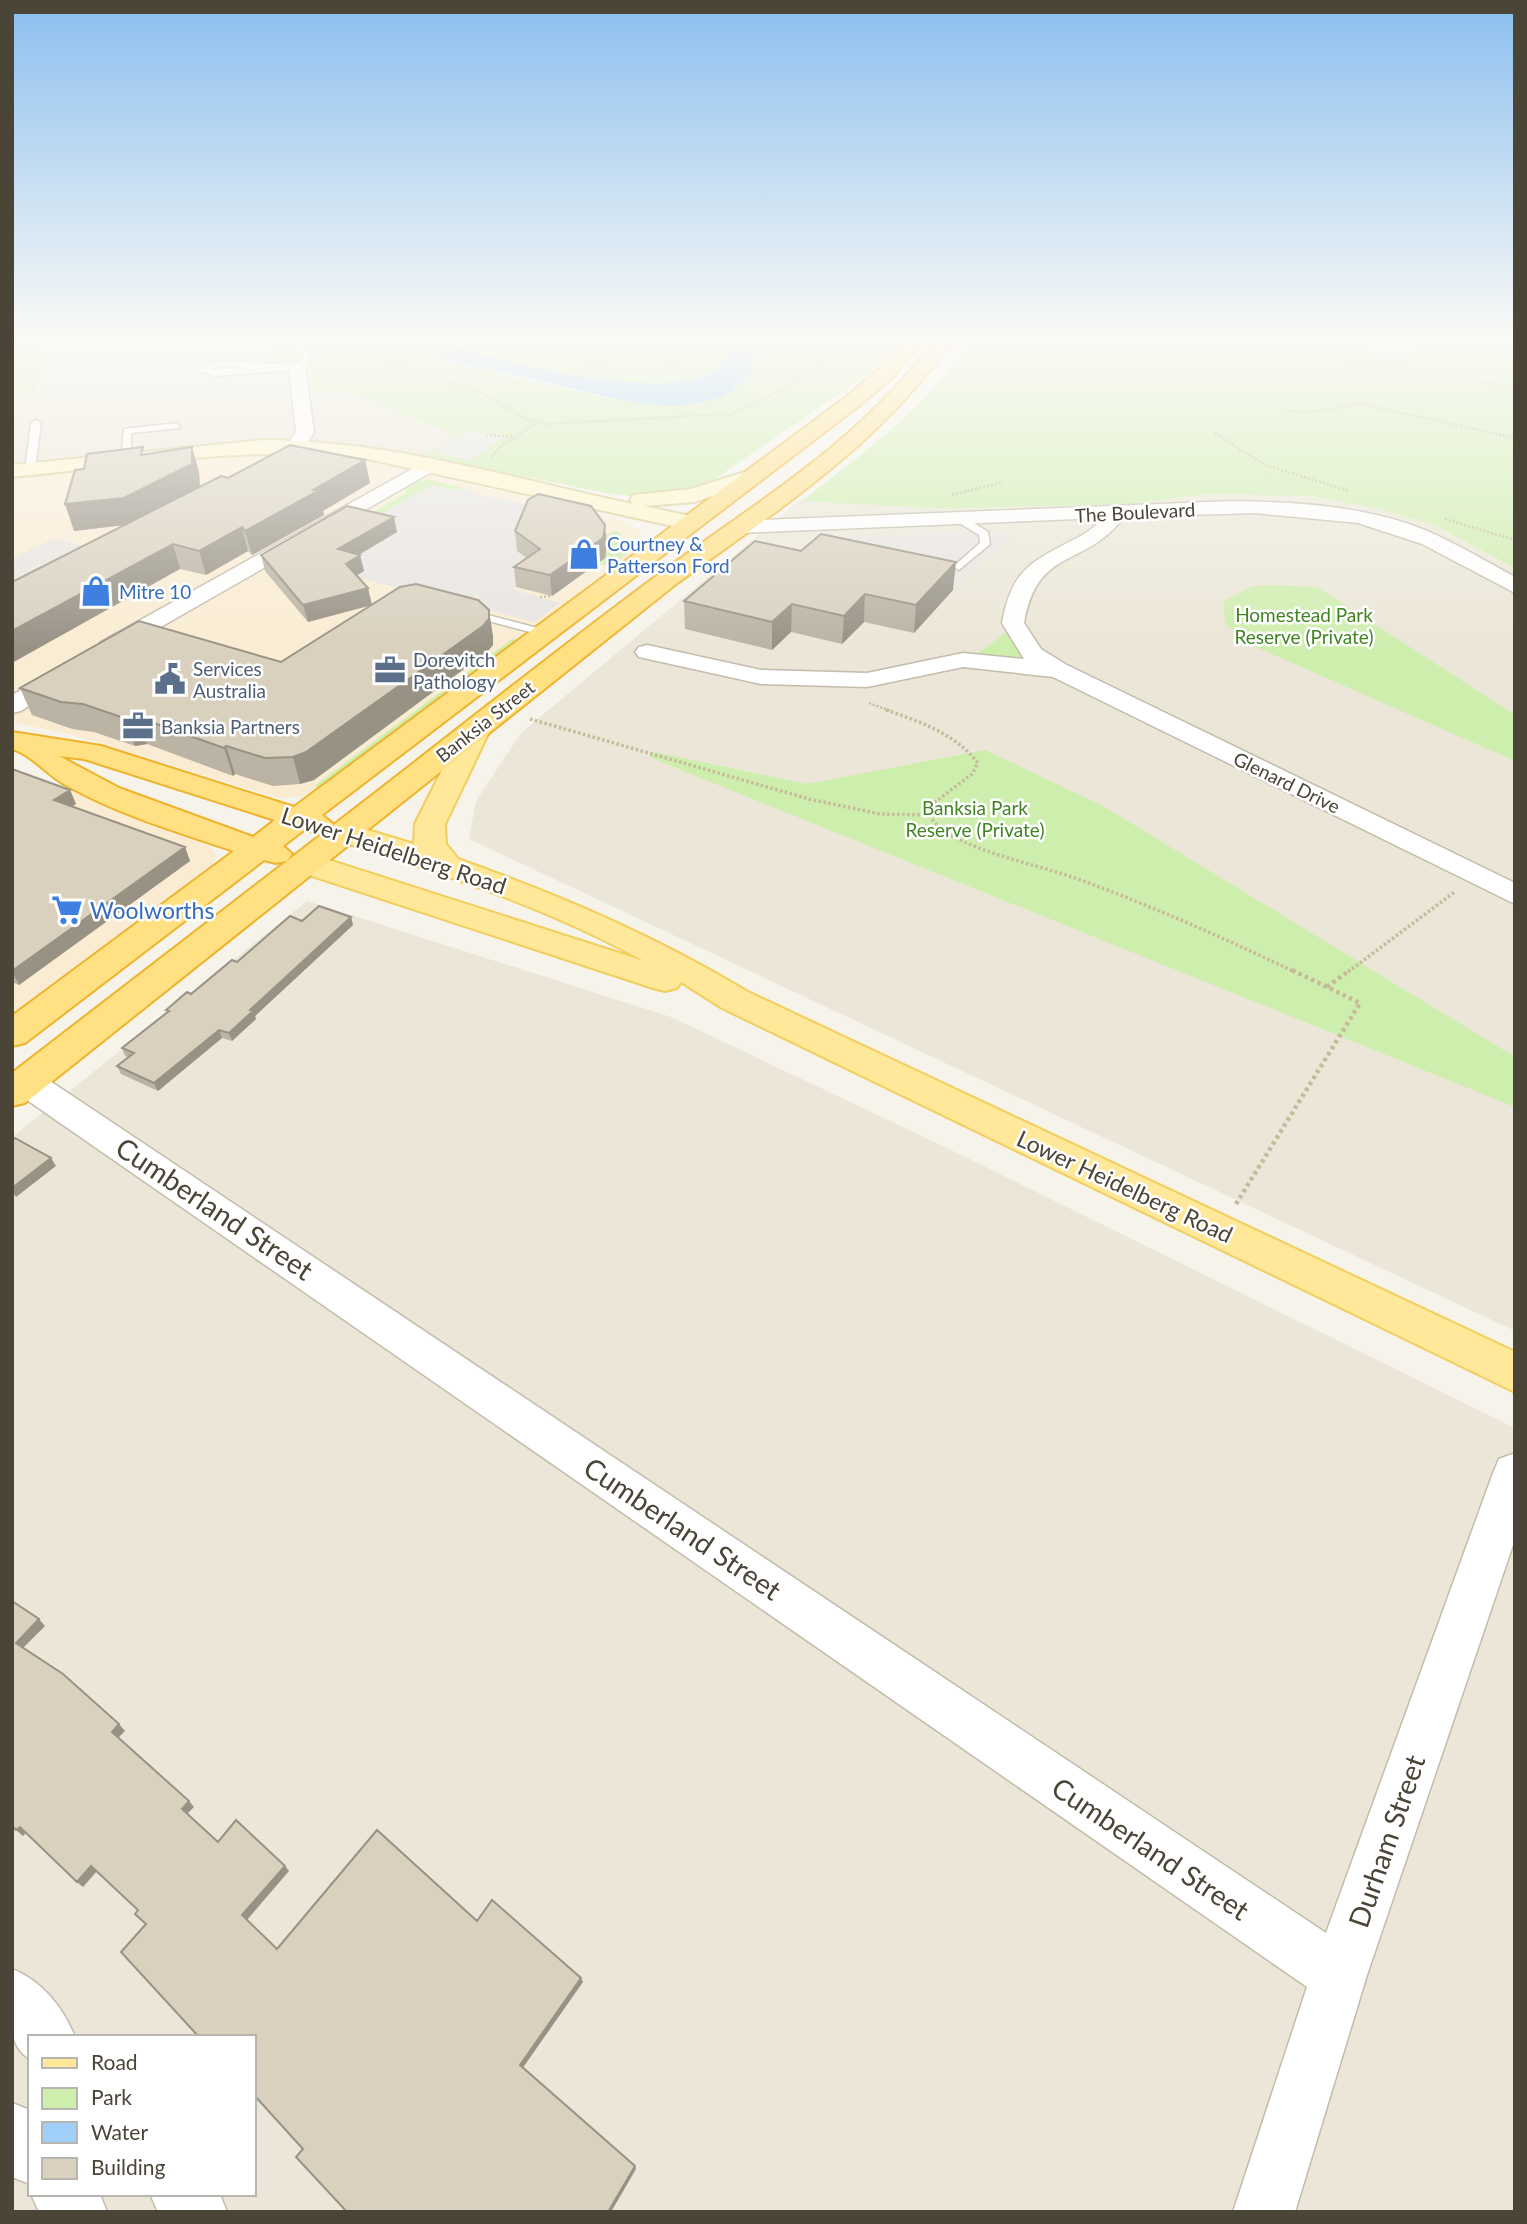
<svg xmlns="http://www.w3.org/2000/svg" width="1527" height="2224" viewBox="0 0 1527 2224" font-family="Lato,sans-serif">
<rect width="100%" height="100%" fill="#f6f3ea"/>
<path fill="#ebe6d7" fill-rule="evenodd" d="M43 338H267L272 366 308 364 313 392 341 389 457 436 420 458 352 444 289 440 12 466V395L35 393Z
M1207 494 1311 496 1383 510 1436 526 1515 568V1331L469 839 476 801 521 733 800 500 944 509 1131 504Z
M307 901 671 1017 943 1146 1515 1428V2212H12V1137ZM30 2037H254V2194H30Z"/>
<path fill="#faecd3" d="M253 453 364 460 615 518 640 531 643 541 637 552 576 598 304 796 278 798 69 734 12 722V477Z
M12 773 86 795 204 844 212 847 217 857 207 872 12 1017Z"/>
<path fill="#ceeeae" d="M12 338H43L35 393 12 395Z
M267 338H387L465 366 612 399 680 405 701 403 752 361 763 338H902L867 375 713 480C661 512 593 490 538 479 499 472 460 465 420 458L457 436 341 389 313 392 307 364 272 367Z
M444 338H728C725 349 727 359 718 367 671 410 497 361 444 338Z
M972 338H1515V568L1436 526 1383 510 1311 496 1207 494 1131 504 944 509 802 501C864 452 929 406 972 338Z
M427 479 463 488 458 491 433 485 375 519 373 512 406 493 404 486Z
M618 530 630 552 610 566 598 564 609 549 605 535Z
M1277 585 1317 587 1515 715V761L1256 647 1225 624 1224 601 1253 586Z
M1011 629 1047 667 971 658Z
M512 639 517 640 320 787 314 786Z
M985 750 1103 806 1515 1057V1107L649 757 654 752 807 784Z"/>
<path fill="#e8e5e1" d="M1387 338H1434L1401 360 1365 352Z
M470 430 505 437 469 460 433 453Z
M433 485 458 491 463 488 475 491 472 494 544 507 515 526 501 525 549 536 561 554 512 589 560 603 534 622 468 605 480 597 476 595 462 604 354 577 363 572 317 549Z
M926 534H1012L960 583 817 551 831 538Z
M55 538 92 548 12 589V558Z"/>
<path fill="#a0cff9" d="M387 338C405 338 430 334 447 339 460 344 473 351 487 355 534 369 687 406 722 364 727 356 725 347 728 338H763L752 361V373C737 389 721 400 698 403 652 411 606 396 562 386 502 372 444 364 387 338Z"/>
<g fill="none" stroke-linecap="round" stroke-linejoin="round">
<defs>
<path id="service" d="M286 338H295L312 356 300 374H294V370L215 376 197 370 220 361 298 365 304 356ZM221 366 249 368 210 369Z
M36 420 41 423 35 469 30 472 25 469 31 423Z
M177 423 180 428 131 433V459L126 462 121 459 124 429Z
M958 518H966L988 532 990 544 959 570 954 567 955 565 980 543 979 535 958 522Z
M469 610 549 631 551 633 545 636 465 615 463 613Z"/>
<path id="minor" d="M297 362 305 367 314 432 304 449 297 451 288 445 296 432 289 367Z
M428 460 438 466 435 470 117 652H101L97 647 101 642Z
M1233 501C1292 502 1352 505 1409 524 1446 537 1480 558 1515 577V593L1422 544 1358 523 1254 513 1124 517C1084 570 1038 545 1024 623L1041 649 1067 665 1515 883V904L1053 677 963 667 867 687 761 684 639 657 635 652 639 647 647 645 761 670 867 673 963 653 1024 659 1002 623C1011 573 1028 563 1071 541 1083 535 1094 529 1102 518L740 533 730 527 740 521Z
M63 666 72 668 75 673 72 678 21 711 12 713V695Z
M26 1070 38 1073 1326 1933 1493 1473 1499 1459 1515 1453V1539L1367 1975 1295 2212H1233L1307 1987 14 1091V1073Z
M12 1969C42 1981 63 2007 75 2037H30V2059C2 2044 12 1996 12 1969Z
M12 2103 30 2110V2184L12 2177Z
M31 2194H100L107 2212H39Z
M150 2194H220L227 2212H158Z"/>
<path id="secondary" d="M263 440C388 440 511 478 633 504L630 500 633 495 691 489 754 469 765 475 762 480 694 502 644 506 699 518 702 523 699 528 691 530 363 458C246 445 129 466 12 477V465Z"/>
<path id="primary" d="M477 720 487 722 491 728 445 824 446 844 458 859C559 895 656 936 748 992L1515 1352V1392L722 1008 681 982 677 988 665 991 653 988 294 870 289 863 294 856 305 853 316 856 644 961C546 907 439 872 333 839L329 832 333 825 344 823 414 844 415 824 463 728 467 722Z"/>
<path id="trunk" d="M905 338H923L892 378 860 405 322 815 333 824 331 827C441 743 548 656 659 574 758 501 863 440 936 338H954C880 445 779 509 676 584L25 1103 12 1106V1073L326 831 318 833 304 830 283 846 292 854 287 861 276 863 264 860 25 1043 12 1046V1016L234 851C177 832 117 814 64 784 46 774 31 754 12 749V732L101 746 294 807 846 397 878 370ZM59 756 84 759 275 820 253 837 119 788Z"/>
</defs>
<use href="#service" stroke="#c3bcab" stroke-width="3"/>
<use href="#minor" stroke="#c3bcab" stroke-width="3"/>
<use href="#secondary" stroke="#dbcc95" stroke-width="4"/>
<use href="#primary" stroke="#f1ce5d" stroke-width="4"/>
<use href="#trunk" stroke="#efb32b" stroke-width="4"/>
<path stroke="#c7ba9a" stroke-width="2.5" stroke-dasharray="2 2" stroke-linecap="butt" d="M320 338 486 395 528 420 544 424 731 414 775 393 861 338
M504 338 551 349 607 368 636 373 670 367 694 338
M1271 338 1321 356 1380 368 1445 369 1515 391
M1287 411 1309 412 1362 404 1515 438
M1215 433 1265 465 1349 491
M486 435 514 437
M492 457 500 447 537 423
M952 495 1003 482
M1445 519 1515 540
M540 597 552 596
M869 703 891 711"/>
<path stroke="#c7ba9a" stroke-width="3.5" stroke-dasharray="2.5 2.5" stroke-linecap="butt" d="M886 710C921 722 954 733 978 763L972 774 926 809C933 823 942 831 956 838 994 857 1038 865 1078 879 1152 906 1224 938 1295 972
M530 719 809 799 880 814 927 815
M1348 972 1456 891"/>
<path stroke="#c7ba9a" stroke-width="4.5" stroke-dasharray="3.5 3.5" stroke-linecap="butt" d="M1327 987 1350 970
M1236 1204 1360 1003 1292 970"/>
<use href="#service" fill="#fff" fill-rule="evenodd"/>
<use href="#minor" fill="#fff" fill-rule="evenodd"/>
<use href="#secondary" fill="#fff6cb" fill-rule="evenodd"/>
<use href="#primary" fill="#ffe89a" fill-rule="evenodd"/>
<use href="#trunk" fill="#ffe083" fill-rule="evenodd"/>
</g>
<path fill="#bbb3a3" d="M145 454 199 472 200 487 228 478 365 460 370 483 323 511 324 515 252 555 248 551 206 575 180 569 124 525 74 531 84 469Z
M515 531 607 545 605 558 552 596 516 587 514 567 527 558 517 551Z
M397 532 359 555 364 571 356 576 368 588 371 605 493 636V645L487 652 314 780 300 784 273 786 235 774 233 776 147 744 135 746 94 732 72 729 32 715 20 688 281 662 371 605 308 622 265 571 261 555Z
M953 590 914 633 864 622 842 644 791 632 772 650 685 629 684 601Z
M12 769 70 790 76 804 72 806 185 847 190 861 19 985 12 982Z
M351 917 353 925 255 1016 256 1019 232 1041 222 1038 158 1091 121 1074 117 1066 128 1057 125 1056 122 1048 167 1012 166 1010 191 994 237 962 302 921Z"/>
<path fill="#989285" d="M192 447 199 472 200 490 133 524 74 531 65 504Z
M365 460 370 483 323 511 324 515 252 555 245 531Z
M394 517 397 532 341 565 338 549Z
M605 525 607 545 605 558 552 596 550 575Z
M242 527 248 551 206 575 199 551Z
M173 544 180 569 12 663V631Z
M360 555 364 571 349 580 346 564Z
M956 562 953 590 914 633 916 605Z
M368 588 372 605 308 622 303 605Z
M865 594 864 622 842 644 844 616Z
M792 604 791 632 772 650V622Z
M489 610 493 636V645L487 652 314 780 300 784 293 757Z
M137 717 147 744 135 746 124 718Z
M226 746 235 774 233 776 224 748Z
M70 790 76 804 60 814 54 800Z
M185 847 190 861 19 985 12 971Z
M351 917 353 925 255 1016 256 1019 232 1041 229 1033 250 1010Z
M219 1030 222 1038 158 1091 154 1083Z
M51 1158 56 1166 16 1197 12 1191V1188Z
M39 1619 45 1626 22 1649 16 1643Z
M119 1724 125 1731 118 1738 112 1732Z
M189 1801 194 1807 187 1814 182 1809Z
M20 1827 26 1833 23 1836 16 1830Z
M91 1866 97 1871 83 1887 77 1882Z
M285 1866 289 1871 247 1920 242 1915Z
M581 1978 583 1982 522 2069 520 2065Z
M635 2166 636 2169 611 2212H608Z"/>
<path fill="#d9d0be" stroke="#989285" stroke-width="2" d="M290 445 365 460 313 490 318 491 245 531 242 527 199 551 173 544 12 631V582L221 476 228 478Z
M143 447 141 455 192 447V464L124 498 65 504 75 470 84 469 87 454Z
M538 494 591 506 605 525 603 538 550 575 514 567 540 549 515 531 528 500Z
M347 506 394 517 338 549 360 555 346 564 368 588 303 605 261 555Z
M821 534 956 562 916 605 865 594 844 616 792 604 772 622 684 601 755 541 801 551Z
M416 584 478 600 489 610V619L483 626 306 752 293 757 265 758 226 746 224 748 137 717 124 718 83 704 61 702 20 688 139 621 281 662 400 587Z
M12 769 70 790 54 800 185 847 12 971Z
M319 906 351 917 250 1010 253 1011 229 1033 219 1030 154 1083 117 1066 134 1053 122 1048 169 1011 166 1010 187 992 191 994 232 960 237 962 290 916 302 921Z
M15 1138 51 1158 12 1188V1140Z
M12 1601 39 1619 16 1643 63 1674 119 1724 112 1732 189 1801 182 1809 218 1842 236 1820 285 1866 242 1915 277 1949 377 1830 477 1921 492 1900 581 1978 520 2065 635 2166 608 2212H347L296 2157 303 2149 254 2095V2037H199L121 1952 146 1924 135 1914 138 1910 91 1866 77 1882 20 1827 16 1830 12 1826Z"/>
<linearGradient id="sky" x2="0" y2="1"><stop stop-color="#8bbfef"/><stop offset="0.52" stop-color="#fbfaf6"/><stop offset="1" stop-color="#fbfaf6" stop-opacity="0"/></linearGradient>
<rect width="1527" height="649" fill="url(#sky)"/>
<defs>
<symbol id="shop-bare" viewBox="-9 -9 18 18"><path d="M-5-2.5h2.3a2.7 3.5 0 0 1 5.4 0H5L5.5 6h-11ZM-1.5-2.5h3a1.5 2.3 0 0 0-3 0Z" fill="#3f7fe0" stroke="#fff" stroke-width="2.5" paint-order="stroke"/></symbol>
<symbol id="office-bare" viewBox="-9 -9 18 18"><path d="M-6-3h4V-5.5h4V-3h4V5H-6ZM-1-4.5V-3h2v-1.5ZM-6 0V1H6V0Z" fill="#5c6f8a" stroke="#fff" stroke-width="2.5" paint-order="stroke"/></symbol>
<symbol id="civic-bare" viewBox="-9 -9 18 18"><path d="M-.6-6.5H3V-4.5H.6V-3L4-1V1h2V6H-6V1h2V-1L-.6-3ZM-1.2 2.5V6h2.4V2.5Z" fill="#5c6f8a" stroke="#fff" stroke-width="2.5" paint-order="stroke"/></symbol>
<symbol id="supermarket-bare" viewBox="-9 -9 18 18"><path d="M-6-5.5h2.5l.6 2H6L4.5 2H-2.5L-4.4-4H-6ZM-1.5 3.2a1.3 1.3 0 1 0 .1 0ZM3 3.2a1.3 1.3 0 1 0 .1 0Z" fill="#3f7fe0" stroke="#fff" stroke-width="2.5" paint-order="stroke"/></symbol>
</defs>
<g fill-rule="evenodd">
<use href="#shop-bare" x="562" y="532" width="44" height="44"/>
<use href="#shop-bare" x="74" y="569" width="44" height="44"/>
<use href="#office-bare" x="368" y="648" width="44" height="44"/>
<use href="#civic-bare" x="148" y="657" width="44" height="44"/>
<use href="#office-bare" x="116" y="704" width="44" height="44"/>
<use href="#supermarket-bare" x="45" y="888" width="44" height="44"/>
</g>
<g text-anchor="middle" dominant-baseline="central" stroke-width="5" stroke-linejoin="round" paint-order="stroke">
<g font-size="19" fill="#4b4537" stroke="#fff">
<text transform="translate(1135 512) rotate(-3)">The Boulevard</text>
<text transform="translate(485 721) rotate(-38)">Banksia Street</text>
<text transform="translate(1287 782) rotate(26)">Glenard Drive</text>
</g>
<g font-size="19" fill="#366cbe" stroke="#fff" text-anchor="start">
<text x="607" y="543">Courtney &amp;<tspan x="607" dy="22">Patterson Ford</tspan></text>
<text x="119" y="591">Mitre 10</text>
</g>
<g font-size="19" fill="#418522" stroke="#fff">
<text x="1304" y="614">Homestead Park<tspan x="1304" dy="22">Reserve (Private)</tspan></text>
<text x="975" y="807">Banksia Park<tspan x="975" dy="22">Reserve (Private)</tspan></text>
</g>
<g font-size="19" fill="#4e5e75" stroke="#fff" text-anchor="start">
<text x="413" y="659">Dorevitch<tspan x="413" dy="22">Pathology</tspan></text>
<text x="193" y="668">Services<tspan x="193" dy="22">Australia</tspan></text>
<text x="161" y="726">Banksia Partners</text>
</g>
<g font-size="23" fill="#4b4537" stroke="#fff">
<text transform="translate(394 850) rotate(18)">Lower Heidelberg Road</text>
<text transform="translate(1125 1186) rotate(25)">Lower Heidelberg Road</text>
</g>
<g font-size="23" fill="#366cbe" stroke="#fff" text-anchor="start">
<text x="90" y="910">Woolworths</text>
</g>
<g font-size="28" fill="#4b4537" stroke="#fff">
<text transform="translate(215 1208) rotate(34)">Cumberland Street</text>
<text transform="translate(683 1528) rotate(34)">Cumberland Street</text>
<text transform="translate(1386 1841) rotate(-71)">Durham Street</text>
<text transform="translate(1151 1848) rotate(34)">Cumberland Street</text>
</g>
</g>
<rect width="1527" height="2224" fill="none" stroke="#4b4537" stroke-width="28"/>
<rect x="28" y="2035" width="228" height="161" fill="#ffffff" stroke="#b7b5af" stroke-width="2"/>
<rect x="42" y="2058" width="35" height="10" fill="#ffe89a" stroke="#b7b5af" stroke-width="2"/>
<text x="91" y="2070" font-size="21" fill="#4b4537">Road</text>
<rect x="42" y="2088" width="35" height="21" fill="#ceeeae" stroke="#b7b5af" stroke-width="2"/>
<text x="91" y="2105" font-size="21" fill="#4b4537">Park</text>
<rect x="42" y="2122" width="35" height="21" fill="#a0cff9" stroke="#b7b5af" stroke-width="2"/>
<text x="91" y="2140" font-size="21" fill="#4b4537">Water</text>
<rect x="42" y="2158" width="35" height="21" fill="#d9d0be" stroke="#b7b5af" stroke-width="2"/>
<text x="91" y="2175" font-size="21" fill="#4b4537">Building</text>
</svg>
